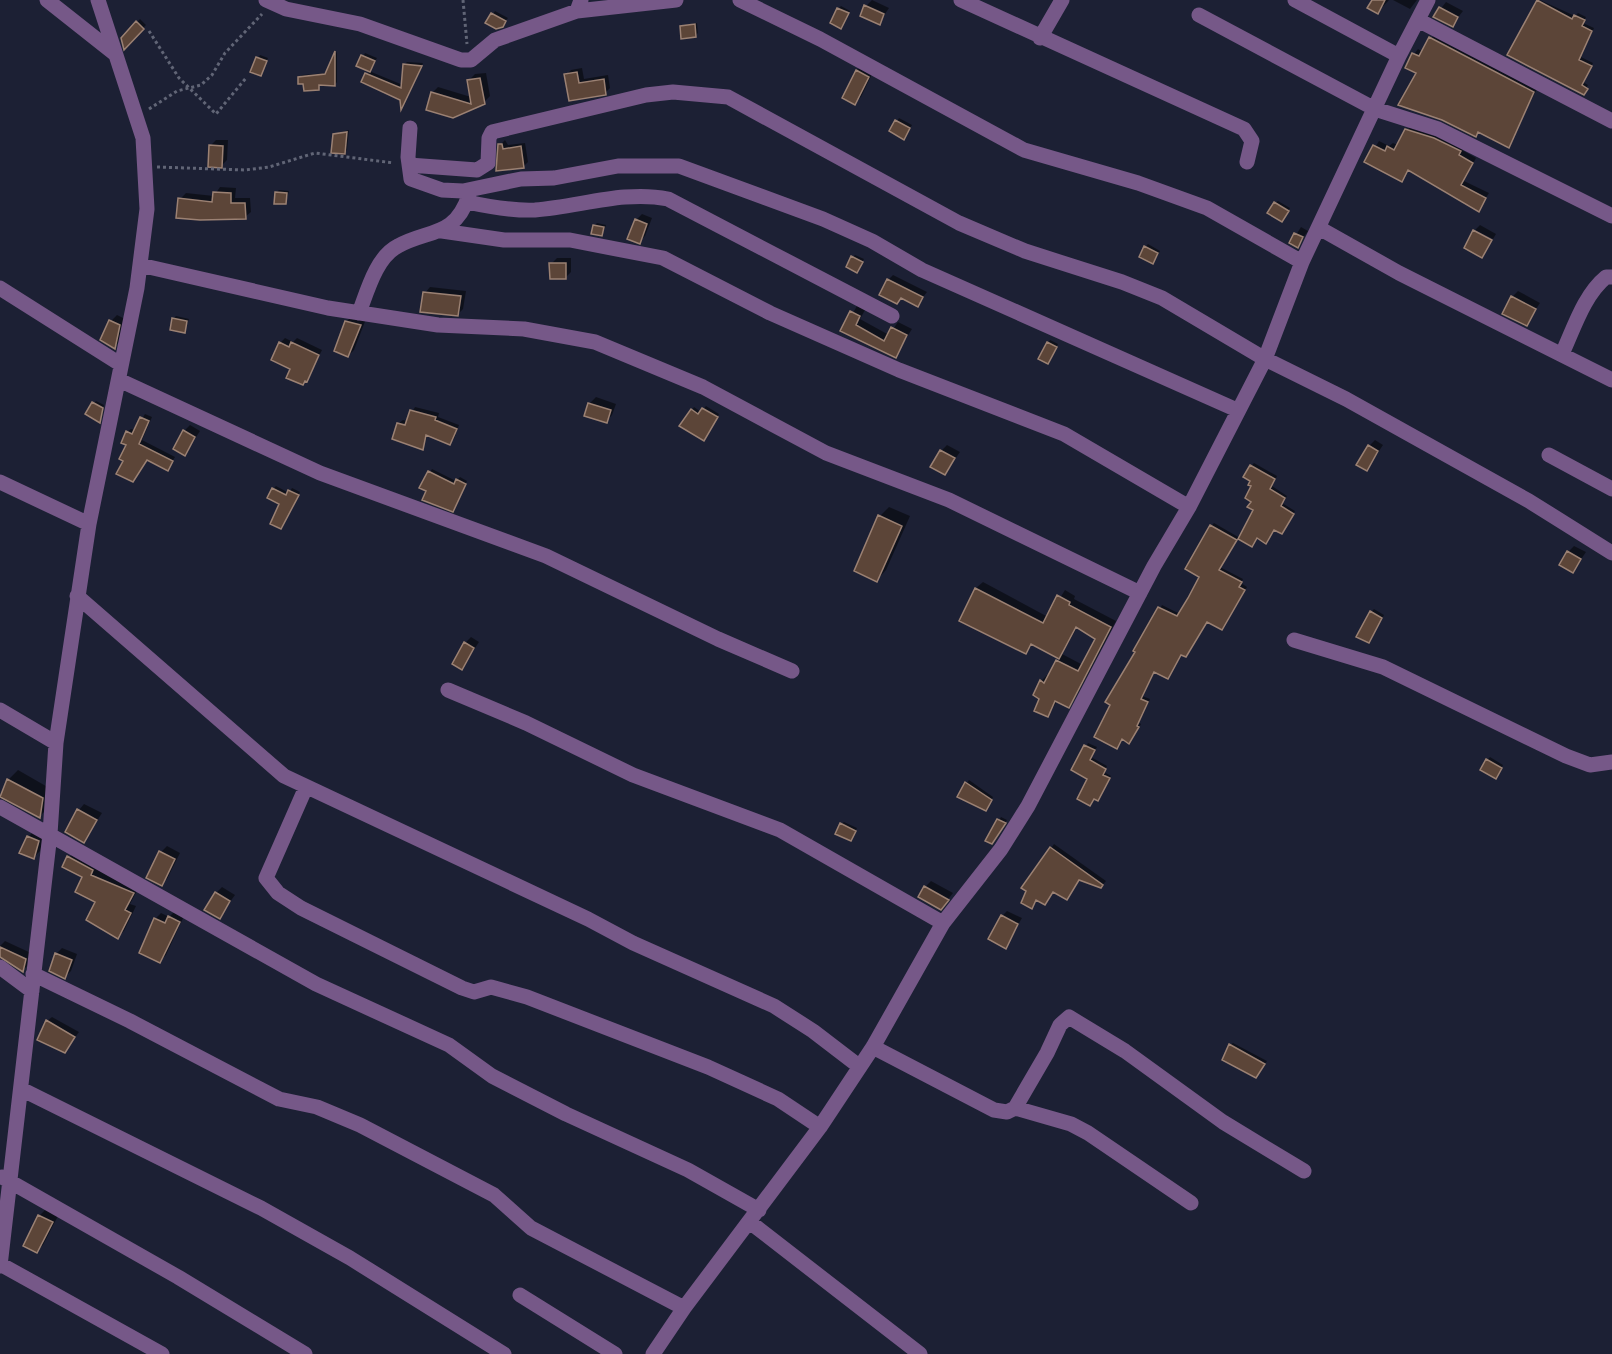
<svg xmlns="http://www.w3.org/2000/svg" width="1612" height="1354" viewBox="0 0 1612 1354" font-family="Montserrat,sans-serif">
<rect width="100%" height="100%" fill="#1c2034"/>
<path fill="#0007" fill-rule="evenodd" d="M872 0 889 8 879 23 866 6Z
M1373 0H1389L1378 12Z
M1393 0H1417L1410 9Z
M1540 0 1575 16 1578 13 1586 17 1583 23 1594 28 1581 57 1593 63 1583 82 1588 85 1583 93Z
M1446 2 1463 11 1452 25 1435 16Z
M841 6 850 11 841 27 838 9Z
M495 11 508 18 502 25 487 23Z
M140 19 146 25 125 47 122 38Z
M697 23 698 33 695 36 682 26Z
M1435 33 1538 87 1508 146 1480 131 1475 135 1418 72 1414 54 1418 49 1423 52Z
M337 51V82L335 85 321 84 319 88 299 77 302 75 328 73Z
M365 53 377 58 369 71 403 85 405 64 407 62 423 63 403 105 402 99 363 81 370 70 358 65Z
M260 55 268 58 260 75 258 58Z
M863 65 874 70 861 97 855 103 844 98 857 70Z
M582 68 584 79 608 75 610 88 605 93 571 99 566 75 571 70Z
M486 73 490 96 484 102 453 116 432 93 438 87 471 97 469 80 475 74Z
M899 118 912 125 906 135 891 131Z
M1411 125 1464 147 1462 150 1476 158 1464 181 1489 193 1478 210 1409 169 1402 180 1366 162 1379 141 1389 146 1393 143 1398 145Z
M349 130 347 150 344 153 334 134Z
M216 140H228L227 160 221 166 210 146Z
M505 140 508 145 525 143 528 162 524 166 497 170 500 145Z
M220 187 236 188 235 198H250L251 212 245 217 180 199 186 193 214 196Z
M279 190 289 191 286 202 276 193Z
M1278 201 1290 208 1284 217 1275 203Z
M642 214 652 218 645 236 639 242 636 220Z
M597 223 606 225 602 235 594 226Z
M1480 225 1496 234 1493 239 1475 230Z
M1301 227 1308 231 1297 246 1291 243Z
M1148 244 1160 251 1153 263 1145 247Z
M855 255 864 259 857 271 853 257Z
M557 258H571V272L565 278 551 264Z
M893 275 927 292 917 305 902 297 897 303 888 280Z
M430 287 466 291 463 309 457 315 425 293Z
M1518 291 1540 303 1526 324 1512 297Z
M857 306 865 310 860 319 889 335 898 322 912 329 895 356 842 331Z
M117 315 125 319 120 341 114 347 111 321Z
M353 315 366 319 354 350 348 356 335 351 347 321Z
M176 316 189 319 184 331 173 319Z
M285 338 293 342 297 338 322 350 307 380 291 368 280 343Z
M1050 340 1058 344 1048 362V343Z
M596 397 616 404 612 415 606 422 586 415 590 403Z
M96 401 104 405 99 421 94 403Z
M706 406 719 414 706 437 692 410 694 407 701 412Z
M415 407 439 413 438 417 459 425 454 439 450 443 428 434 423 448 394 439 399 423 403 420 407 421Z
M145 414 152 417 142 440 175 457 168 469 148 459 133 481 125 460 127 432 131 429 135 430Z
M190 425 200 431 185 454 184 431Z
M1375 440 1383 445 1367 469 1369 446Z
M947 445 960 452 945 473 941 451Z
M1254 463 1277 476 1272 486 1287 496 1282 503 1295 511 1284 530 1275 528 1258 537 1252 545 1238 538 1220 567 1243 579 1241 583 1247 587 1224 625 1208 620 1182 653 1168 678 1155 671 1142 696 1150 699 1139 723 1141 724 1132 739 1123 738 1117 747 1137 652 1162 605 1180 614 1201 576 1211 526 1214 523 1240 538 1255 510 1251 466Z
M432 469 456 481 460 477 467 481 453 510 421 487Z
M276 486 289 493 292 488 300 492 283 525 281 503 273 489Z
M889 507 910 516 886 570 877 580 880 516Z
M1574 546 1586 552 1573 571 1568 552Z
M983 582 1048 617 1065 590 1075 596 1074 599 1116 621 1074 700 1068 706 1058 700 1048 715 1041 698V681L1047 675 1049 676 1060 658 1033 644 1026 652 961 620 976 588ZM1078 626 1097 638 1083 665 1062 654Z
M1374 609 1384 615 1369 641 1371 612Z
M471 637 479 642 462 668 465 643Z
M1088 743 1097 747 1091 757 1107 766 1104 772 1111 776 1098 799 1094 797 1089 778 1073 770Z
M1490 757 1503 765 1498 775 1487 760Z
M18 770 51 789 49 807 40 816 0 797 8 780Z
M969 780 993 797 988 806 959 796Z
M84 804 102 813 84 841 79 810Z
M1001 817 1007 820 995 840H987Z
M844 822 857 828 853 837 841 824Z
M34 831 44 835 40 851 34 857 28 837Z
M1054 844 1106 881 1101 887 1080 879 1067 898 1054 890 1045 903 1037 899 1031 907 1028 890 1023 887Z
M167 846 180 853 167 879 161 884V852Z
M74 851 139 887 130 904 136 906 124 931 118 937 84 876 64 866Z
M931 881 953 893 946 902 925 887Z
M222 887 235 895 219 917 216 893Z
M1007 911 1022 918 1005 947 1002 916Z
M174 912 184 916 166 955 160 961 155 919 161 913 169 917Z
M5 941 31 953 29 964 23 970 0 956V946Z
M62 948 77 954 71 971 65 977 56 954Z
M52 1017 79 1032 65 1051 47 1021Z
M1233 1043 1267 1061 1259 1073 1230 1045Z
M45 1210 58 1216 43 1245 37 1251 25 1245 39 1216Z"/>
<path fill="#5c4538" stroke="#9b8173" stroke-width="1.5" d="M1372 0H1385L1378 14 1367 8Z
M1537 0 1572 19 1574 15 1585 20 1582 26 1592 31 1579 60 1592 66 1582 85 1588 89 1584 95 1507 55Z
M864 5 884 14 880 25 860 16Z
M1439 7 1458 17 1453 27 1433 17Z
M837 8 849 13 841 29 830 23Z
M491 13 506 21 503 27 496 29 485 23Z
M136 21 144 29 124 50 121 38Z
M695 24 696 37 681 39 680 26Z
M1429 37 1534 92 1509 148 1478 132 1476 137 1442 120 1398 105 1416 73 1405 68 1412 53 1419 56Z
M335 51V86L319 85V90L304 91 303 84H298V77L325 74Z
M361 55 375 61 370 72 356 66Z
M256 57 267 61 261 76 250 72Z
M403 64 422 66 401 110 400 100 361 82 365 73 401 88Z
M856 70 869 77 855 105 842 98Z
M577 72 579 83 604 79 606 95 569 101 564 74Z
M480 78 485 104 453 118 426 110 431 92 471 104 467 80Z
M895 120 910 128 904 140 889 131Z
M1405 129 1434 138 1461 151 1459 155 1473 163 1461 185 1486 198 1479 212 1408 170 1402 182 1364 162 1373 145 1385 151 1387 146 1394 150Z
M347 132 345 154 331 153 333 134Z
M498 144H502L503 149 521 146 524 168 496 171Z
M209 145 223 146 222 168 208 167Z
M213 192 231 193V203H245L246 219 200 220 176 218 178 198 212 202Z
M275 192 287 193 286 204H274Z
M1274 202 1289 211 1282 222 1267 213Z
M635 219 647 224 640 244 627 239Z
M593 225 604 227 602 236 591 234Z
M1473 230 1492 240 1482 258 1464 248Z
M1294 233 1303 237 1298 248 1289 243Z
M1144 246 1158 253 1153 264 1139 257Z
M851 256 863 262 857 273 846 267Z
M549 263H566V279H550Z
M887 279 923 297 918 307 901 298 897 304 879 295Z
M423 292 461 296 458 316 420 312Z
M1511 296 1536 309 1527 326 1502 314Z
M850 311 860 316 856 325 884 341 891 327 907 335 896 358 840 331Z
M172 318 187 321 185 333 170 330Z
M109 320 120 325 115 349 100 340Z
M345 321 361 325 348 357 334 351Z
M279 342 289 347 291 342 319 355 307 382 305 381 303 385 286 378 290 369 271 360Z
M1047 342 1057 347 1048 364 1038 359Z
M92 402 103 408 100 423 85 414Z
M588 403 611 410 607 423 584 416Z
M702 408 718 417 704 441 679 426 691 409 698 414Z
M410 410 436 417 435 420 457 429 450 445 426 435 423 450 392 439 397 423 405 425Z
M140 417 149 421 139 444 173 461 168 471 147 460 133 482 116 474 123 461 119 459 126 445 121 443 126 431 132 434Z
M183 430 195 437 185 456 173 449Z
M1368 445 1378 451 1367 471 1356 465Z
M940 450 955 458 945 475 930 467Z
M1250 465 1275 479 1270 489 1285 498 1281 506 1294 514 1282 534 1274 530 1266 544 1257 538 1252 547 1238 539 1253 510 1247 507 1251 502 1245 498 1251 486 1248 485 1250 481 1243 477Z
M428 471 454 484 456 479 466 484 453 512 422 500 426 491 419 488Z
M272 488 286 495 288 490 299 495 281 529 270 524 279 504 267 498Z
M878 515 902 526 877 582 854 571Z
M1210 525 1237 540 1219 570 1242 582 1239 587 1245 590 1222 630 1207 622 1186 657 1181 655 1168 679 1154 672 1141 699 1148 702 1137 726 1139 727 1129 744 1122 739 1117 749 1094 737 1110 705 1105 702 1135 652 1133 651 1158 607 1177 616 1188 598 1199 577 1185 569Z
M1567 551 1581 559 1573 573 1559 565Z
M975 588 1043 623 1057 595 1070 602 1069 605 1111 627 1069 708 1055 701 1048 717 1034 711 1039 699 1033 695 1040 680 1044 683 1056 660 1078 671 1095 639 1076 627 1059 659 1031 644 1026 654 959 621Z
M1370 611 1382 618 1369 643 1356 637Z
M464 642 474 648 462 670 452 664Z
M1084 745 1095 750 1090 760 1106 769 1103 775 1110 778 1098 801 1094 799 1090 806 1077 799 1087 779 1071 770Z
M1486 759 1502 768 1496 779 1480 770Z
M7 779 43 798 40 818 0 797Z
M965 782 992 800 986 811 957 797Z
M77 809 97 820 84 843 65 832Z
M997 819 1006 823 992 844 985 841Z
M840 823 856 831 851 841 835 834Z
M27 836 39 841 34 859 19 853Z
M1050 847 1103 885 1101 888 1079 880 1067 900 1053 892 1045 905 1036 900 1032 909 1021 903 1026 891 1021 888Z
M159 851 175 859 162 886 146 878Z
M67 856 93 870 91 875 134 893 125 910 131 913 118 939 86 920 95 902 75 892 82 877 62 867Z
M924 886 949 900 941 910 918 897Z
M215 892 230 901 220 919 204 910Z
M1001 915 1018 924 1006 949 988 939Z
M168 916 180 922 160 963 139 953 154 918 165 923Z
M0 947 26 959 23 972 0 957Z
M55 953 72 960 65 979 49 971Z
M46 1020 75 1037 65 1053 37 1040Z
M1229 1044 1265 1064 1256 1078 1222 1060Z
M38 1215 53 1222 37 1253 23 1246Z"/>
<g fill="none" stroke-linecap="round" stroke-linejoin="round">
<path stroke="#616576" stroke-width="3" stroke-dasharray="3 3" stroke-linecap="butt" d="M463 0 467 44
M149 31 179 78 216 114 246 78
M149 109 177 91 201 85 212 75 225 53 262 14
M157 167 245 170 269 167 315 153 394 163"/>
<path stroke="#765888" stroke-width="15" d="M47 0 114 53
M266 0 286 9 360 24 461 60H471L495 40 577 11 581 0
M740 0 820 39 1024 150 1138 183 1207 208 1302 262
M961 0 1244 129 1252 141 1247 162
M1295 0 1399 56
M577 11 676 0
M1199 15 1375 109 1438 129 1612 216
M1418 20 1612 121
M1040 38 1062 0
M410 128 408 157 411 179 442 190 463 191 521 179 554 178 618 166H679L823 219 872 241 922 270 1237 410
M409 165 477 170 488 163 489 138 492 132 646 95 673 92 728 97 959 223 1025 251 1122 282 1162 298 1265 359 1346 399 1529 501 1612 553
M467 202C490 207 512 211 535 210 579 207 624 190 668 199L892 316
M1319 228 1399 273 1612 380
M442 231 504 240H570L663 258 770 313 899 370 1064 434 1189 507
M140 265 328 308 438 325 524 329 595 342 703 387 826 453 949 500 1140 593
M0 288 120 364
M359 313C367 292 376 257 398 246 428 229 455 238 469 195
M1562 354C1574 328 1584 295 1606 277H1612
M119 380 320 473 546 556 718 639 792 671
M1549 455 1612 489
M0 482 89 524
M77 596 284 776 588 919 633 943 774 1006 813 1031 860 1067
M1294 640 1383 667 1566 756 1590 765 1612 762
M448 690 526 723 633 775 780 830 943 923
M0 710 56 743
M306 787 266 878 278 893 301 908 462 988 474 992 491 987 527 997 708 1067 778 1099 820 1127
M0 807 316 984 449 1045 492 1076 566 1114 688 1170 759 1210
M0 967 32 991
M33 974 130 1021 279 1099 317 1107 360 1125 494 1195 531 1228 684 1308
M873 1047 994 1110 1007 1112 1015 1108 1047 1053 1060 1025 1069 1017 1125 1051 1223 1122 1304 1171
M21 1089 261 1208 350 1258 504 1354
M1015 1108 1071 1124 1088 1133 1191 1203
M2 1177 178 1277 305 1354
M751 1223 920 1354
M0 1264 162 1354
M0 1266 50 834 56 743 89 524 137 288 147 209 143 138 98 0
M520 1295 615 1354
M653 1354 684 1308 820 1127 873 1047 943 923 1001 849 1028 806 1154 566 1189 507 1265 359 1302 262 1399 56 1428 0"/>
</g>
</svg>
